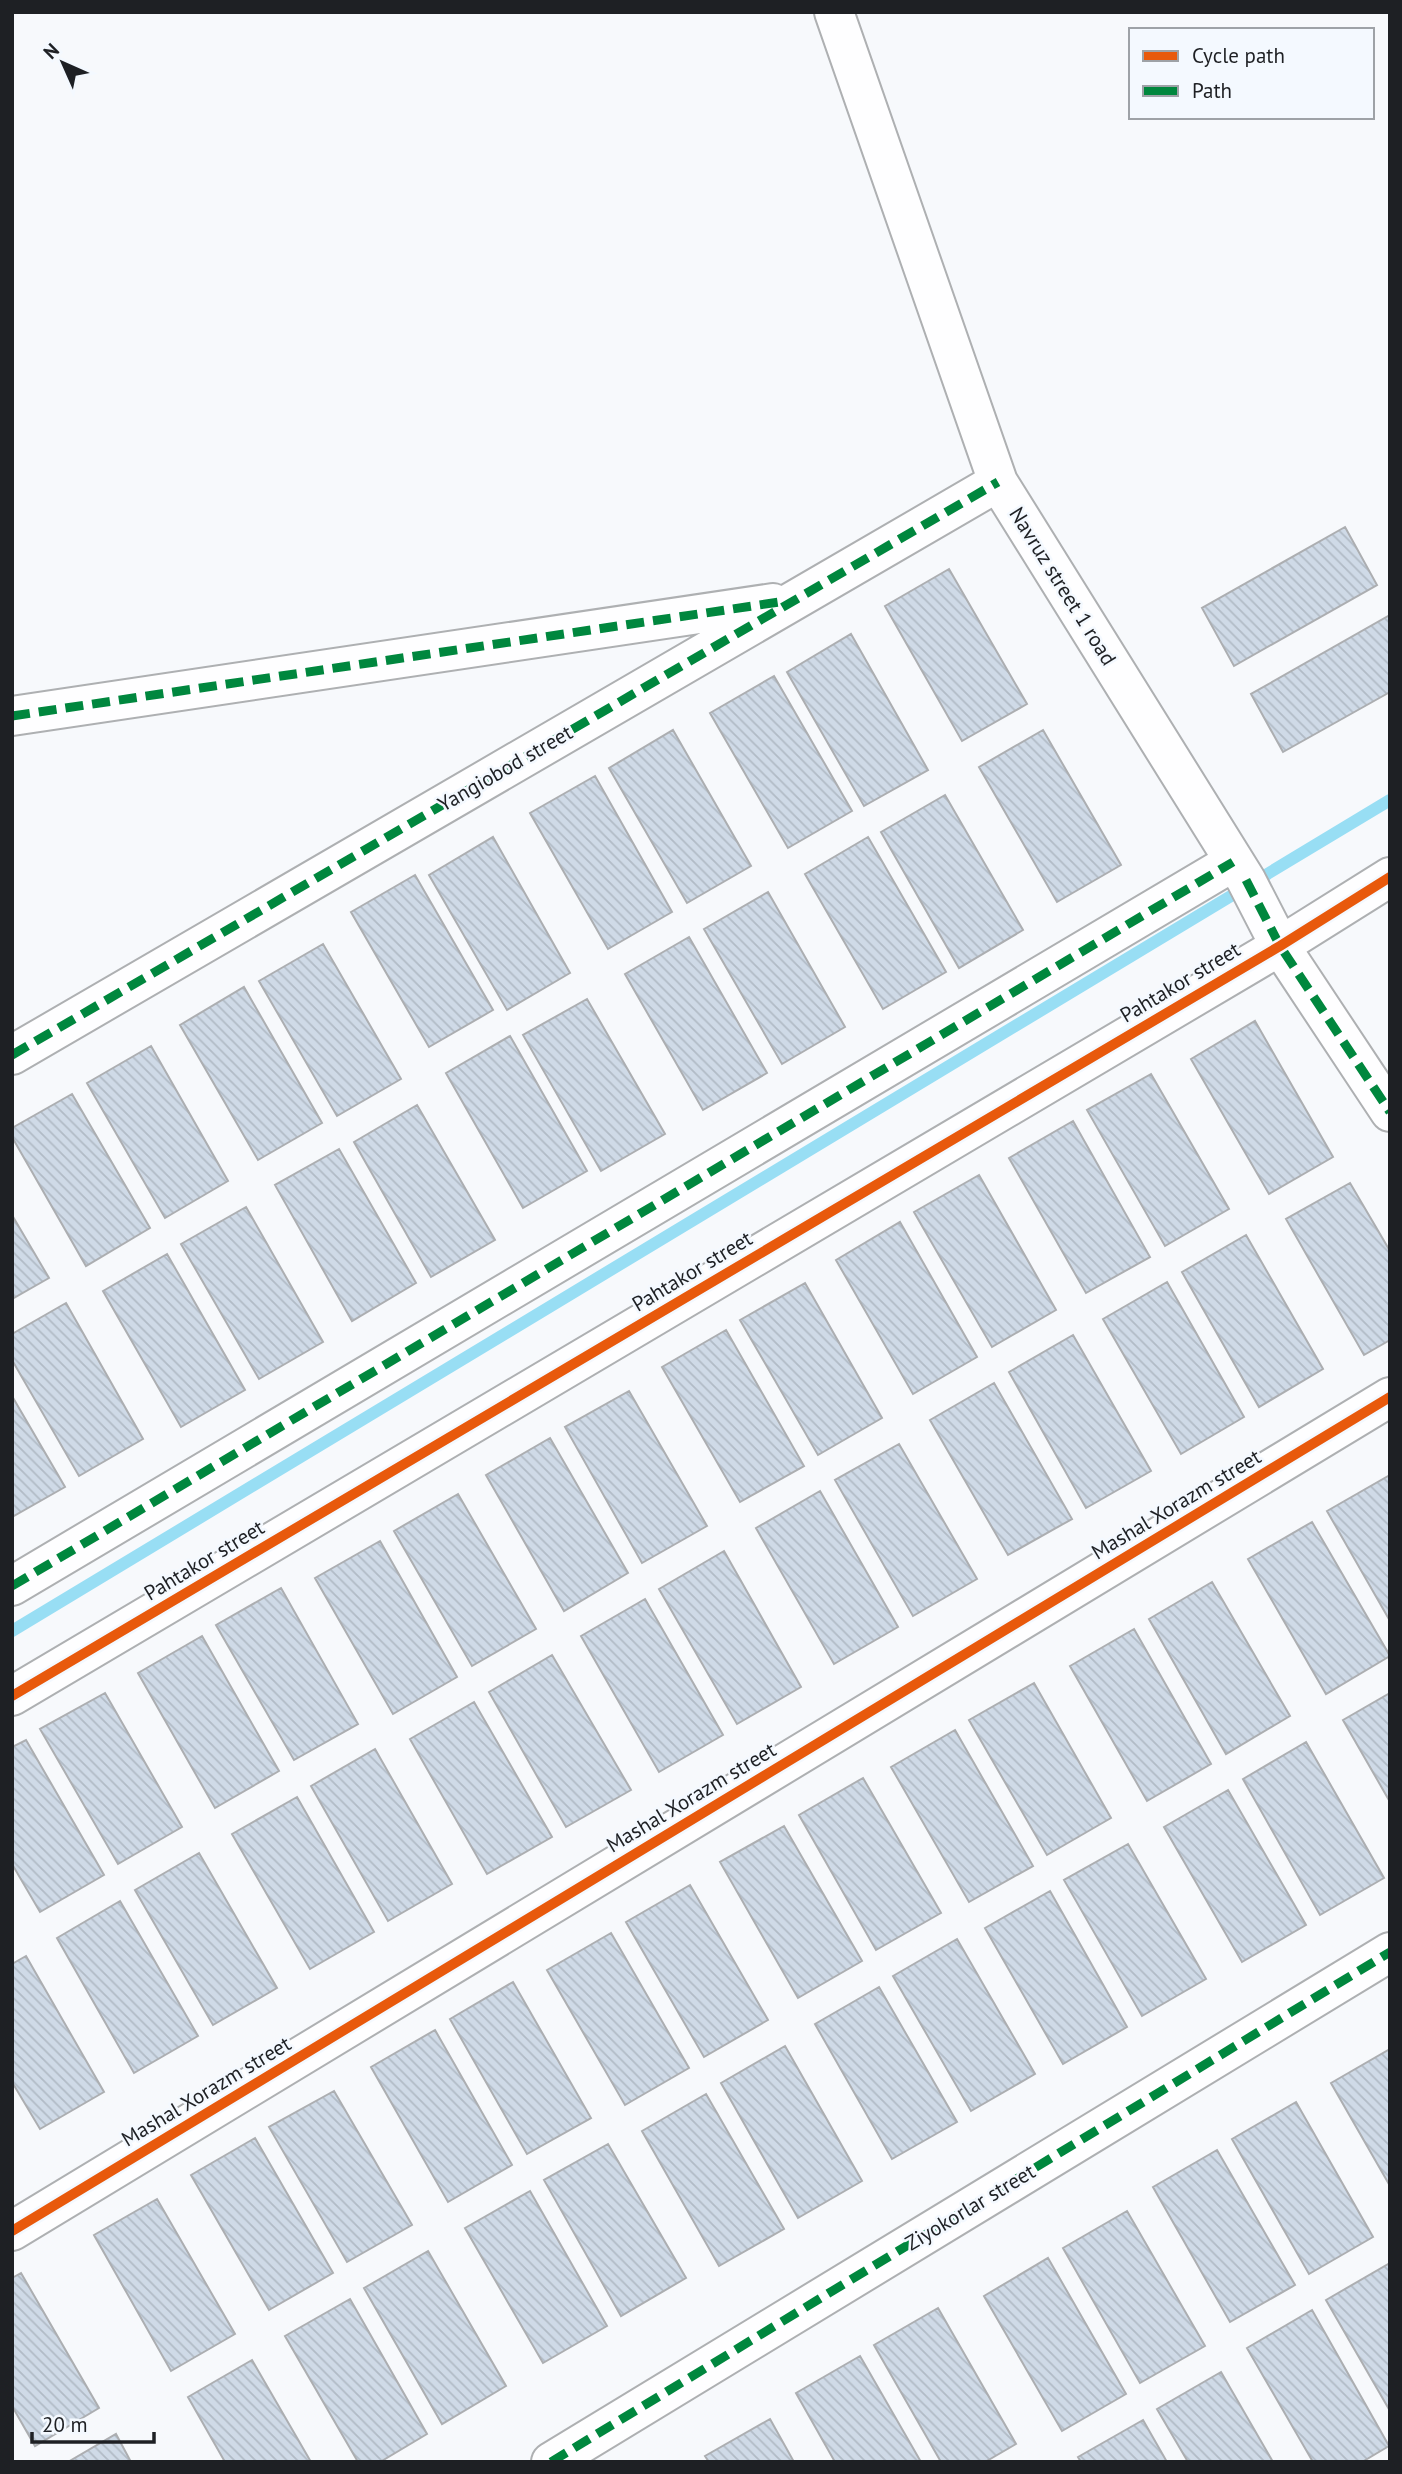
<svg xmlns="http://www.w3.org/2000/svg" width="1402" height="2474" viewBox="0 0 1402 2474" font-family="'PT Sans',sans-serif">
<defs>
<pattern id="building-back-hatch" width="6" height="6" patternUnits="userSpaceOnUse" patternTransform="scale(1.75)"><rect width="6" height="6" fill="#cfdae7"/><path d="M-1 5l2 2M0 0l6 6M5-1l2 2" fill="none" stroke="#b1bbc6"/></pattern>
</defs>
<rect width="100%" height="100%" fill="#f7f9fc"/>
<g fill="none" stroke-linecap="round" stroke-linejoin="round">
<path stroke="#98def4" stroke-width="12" d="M12 1631 1390 800"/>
</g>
<path fill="url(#building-back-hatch)" stroke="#acaeb1" stroke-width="2" d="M1345 527 1377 585 1234 666 1202 608Z
M949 569 1027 704 962 741 885 606Z
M1390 615V692L1283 752 1251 694Z
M851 634 928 770 864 806 787 672Z
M774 676 852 811 788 848 710 713Z
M673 730 751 866 687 903 609 768Z
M1043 730 1121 865 1057 902 979 767Z
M595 776 672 912 608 949 530 813Z
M945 795 1023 930 959 968 881 832Z
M493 837 570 973 507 1010 429 875Z
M868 837 946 972 883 1009 805 874Z
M415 875 493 1010 429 1047 351 912Z
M768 892 845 1027 782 1064 704 929Z
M689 937 767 1073 703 1110 625 974Z
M323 944 401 1079 337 1116 259 981Z
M244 987 322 1123 258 1160 180 1025Z
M587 999 665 1134 601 1171 523 1035Z
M1255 1021 1333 1157 1269 1194 1191 1059Z
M510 1036 587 1171 523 1208 446 1073Z
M151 1046 228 1181 165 1218 87 1083Z
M1151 1074 1229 1209 1165 1246 1087 1110Z
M72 1094 150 1228 86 1266 12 1137V1128Z
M417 1105 495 1240 431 1277 354 1142Z
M1073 1121 1150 1257 1086 1293 1009 1158Z
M339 1149 416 1283 352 1321 275 1185Z
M979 1175 1056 1310 992 1347 914 1212Z
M1350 1183 1390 1251V1340L1364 1355 1286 1219Z
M246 1207 323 1342 259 1379 181 1244Z
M12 1215 49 1278 12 1299Z
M900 1222 977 1357 913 1394 836 1260Z
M1246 1235 1323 1369 1259 1407 1182 1272Z
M167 1254 245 1390 181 1427 103 1291Z
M1167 1282 1244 1417 1181 1454 1103 1319Z
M805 1283 882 1418 818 1455 740 1320Z
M66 1303 143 1439 79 1476 12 1360V1334Z
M726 1330 804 1466 740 1502 662 1367Z
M1073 1335 1151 1471 1086 1508 1009 1372Z
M994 1383 1072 1519 1008 1555 930 1420Z
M629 1391 707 1526 642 1563 565 1427Z
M12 1396 65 1487 12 1517Z
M550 1438 628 1573 564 1611 486 1475Z
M899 1444 977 1579 913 1616 835 1480Z
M1390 1475V1621L1327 1511Z
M820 1491 898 1627 834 1664 756 1528Z
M458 1494 536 1629 472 1666 394 1531Z
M1312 1522 1390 1656 1326 1694 1248 1559Z
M380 1541 457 1677 393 1714 315 1578Z
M724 1551 801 1687 737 1724 659 1589Z
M1212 1582 1290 1716 1226 1754 1149 1619Z
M281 1588 358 1724 294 1760 216 1625Z
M645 1599 723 1735 659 1772 581 1636Z
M1134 1629 1211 1764 1147 1801 1070 1666Z
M202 1636 279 1771 215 1808 138 1673Z
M552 1655 631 1790 566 1827 489 1692Z
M1034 1683 1111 1818 1047 1855 969 1720Z
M105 1693 182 1827 118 1864 40 1729Z
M1390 1693V1802L1343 1720Z
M474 1702 552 1837 487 1874 410 1739Z
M955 1730 1033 1866 969 1902 891 1767Z
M26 1740 104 1875 40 1912 12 1864V1747Z
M1306 1742 1384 1878 1320 1915 1243 1779Z
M375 1749 452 1884 388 1921 311 1786Z
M863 1778 941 1913 876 1950 799 1815Z
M1228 1790 1306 1925 1242 1962 1164 1827Z
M297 1797 374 1932 310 1969 232 1834Z
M784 1826 862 1961 798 1998 720 1862Z
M1128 1844 1206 1979 1142 2016 1064 1880Z
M199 1853 277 1988 213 2025 135 1890Z
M690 1885 768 2020 704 2057 626 1922Z
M1050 1891 1127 2027 1063 2064 985 1928Z
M120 1901 198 2036 134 2073 57 1938Z
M611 1933 689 2068 625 2105 547 1970Z
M957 1939 1035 2074 971 2111 893 1976Z
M26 1956 104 2092 40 2129 12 2082V1964Z
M513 1982 591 2118 527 2154 450 2019Z
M879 1987 957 2122 892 2159 815 2024Z
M435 2030 512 2165 448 2202 371 2067Z
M785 2046 862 2181 798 2218 721 2083Z
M1390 2049V2186L1331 2083Z
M334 2091 412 2225 347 2262 269 2127Z
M706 2094 784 2229 719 2266 642 2131Z
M1296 2102 1373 2237 1309 2274 1232 2139Z
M255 2138 333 2273 269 2310 191 2175Z
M608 2144 686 2278 621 2316 544 2180Z
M1217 2150 1295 2285 1230 2322 1153 2187Z
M530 2191 607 2326 543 2363 465 2228Z
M157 2199 235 2334 171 2371 94 2235Z
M1127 2211 1205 2346 1140 2383 1063 2248Z
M428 2251 506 2386 442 2424 364 2288Z
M1048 2258 1126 2394 1062 2431 984 2296Z
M1390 2263V2411L1326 2300Z
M21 2273 99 2408 35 2446 12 2406V2278Z
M350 2299 427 2434 380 2462H358L285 2336Z
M938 2308 1016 2444 985 2462H941L874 2345Z
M1312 2310 1389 2446 1362 2462H1313L1247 2348Z
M860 2356 921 2462H835L796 2393Z
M252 2360 311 2462H225L188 2397Z
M1221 2372 1273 2462H1188L1157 2409Z
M770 2419 794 2462H709L705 2456Z
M1143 2420 1167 2462H1081L1078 2457Z
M116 2434 131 2462H68Z"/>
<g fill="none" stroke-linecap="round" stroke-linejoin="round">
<defs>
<path id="minor" d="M834 12 998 482 1246 880 1280 946 1390 1112
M12 716 773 603
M12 1055 998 482
M12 1586 1233 862
M12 1696 1280 946 1390 877
M12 2231 1390 1397
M551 2462 1390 1952"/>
</defs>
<use href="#minor" stroke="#aeb0b2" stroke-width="42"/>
<use href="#minor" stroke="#fefeff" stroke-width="38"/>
<path stroke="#00873e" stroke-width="9" stroke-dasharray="18 9" stroke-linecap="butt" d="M12 716 786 601
M1246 880 1280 946 1390 1112
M12 1055 998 482
M12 1586 1233 862
M551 2462 1390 1952"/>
<defs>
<path id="cycleway" d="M12 1696 1280 946 1390 877
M12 2231 1390 1397"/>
</defs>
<use href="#cycleway" stroke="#f4f9ff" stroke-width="15"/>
<use href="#cycleway" stroke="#e8590c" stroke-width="10"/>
</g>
<g text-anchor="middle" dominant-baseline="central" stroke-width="5" stroke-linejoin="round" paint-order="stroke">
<g font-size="21" fill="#1e2024" stroke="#f4f9ff">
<text transform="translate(1063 586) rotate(58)">Navruz street 1 road</text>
<text transform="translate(505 768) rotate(-30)">Yangiobod street</text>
<text transform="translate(1180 982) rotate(-31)">Pahtakor street</text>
<text transform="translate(692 1271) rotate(-31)">Pahtakor street</text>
<text transform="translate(1176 1504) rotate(-31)">Mashal Xorazm street</text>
<text transform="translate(204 1560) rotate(-31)">Pahtakor street</text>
<text transform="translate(691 1797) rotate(-31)">Mashal Xorazm street</text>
<text transform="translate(206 2091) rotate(-31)">Mashal Xorazm street</text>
<text transform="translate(970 2207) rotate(-31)">Ziyokorlar street</text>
</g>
</g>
<rect width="1402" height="2474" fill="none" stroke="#1e2024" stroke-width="28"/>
<rect x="1129" y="28" width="245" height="91" fill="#f4f9ff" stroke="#9ea2a7" stroke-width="2"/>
<rect x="1143" y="51" width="35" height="10" fill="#e8590c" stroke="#9ea2a7" stroke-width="2"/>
<text x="1192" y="63" font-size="21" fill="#1e2024">Cycle path</text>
<rect x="1143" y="86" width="35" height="10" fill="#00873e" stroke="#9ea2a7" stroke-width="2"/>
<text x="1192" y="98" font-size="21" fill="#1e2024">Path</text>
<g transform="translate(63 63) rotate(315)" stroke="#f4f9ff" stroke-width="5" paint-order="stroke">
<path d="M0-5L12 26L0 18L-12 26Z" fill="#1e2024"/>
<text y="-10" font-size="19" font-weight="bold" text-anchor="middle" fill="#1e2024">N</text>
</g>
<path d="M32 2432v10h122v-10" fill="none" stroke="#1e2024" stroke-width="3.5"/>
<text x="42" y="2432" font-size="21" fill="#1e2024" stroke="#f4f9ff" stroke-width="5" paint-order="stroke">20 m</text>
</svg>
